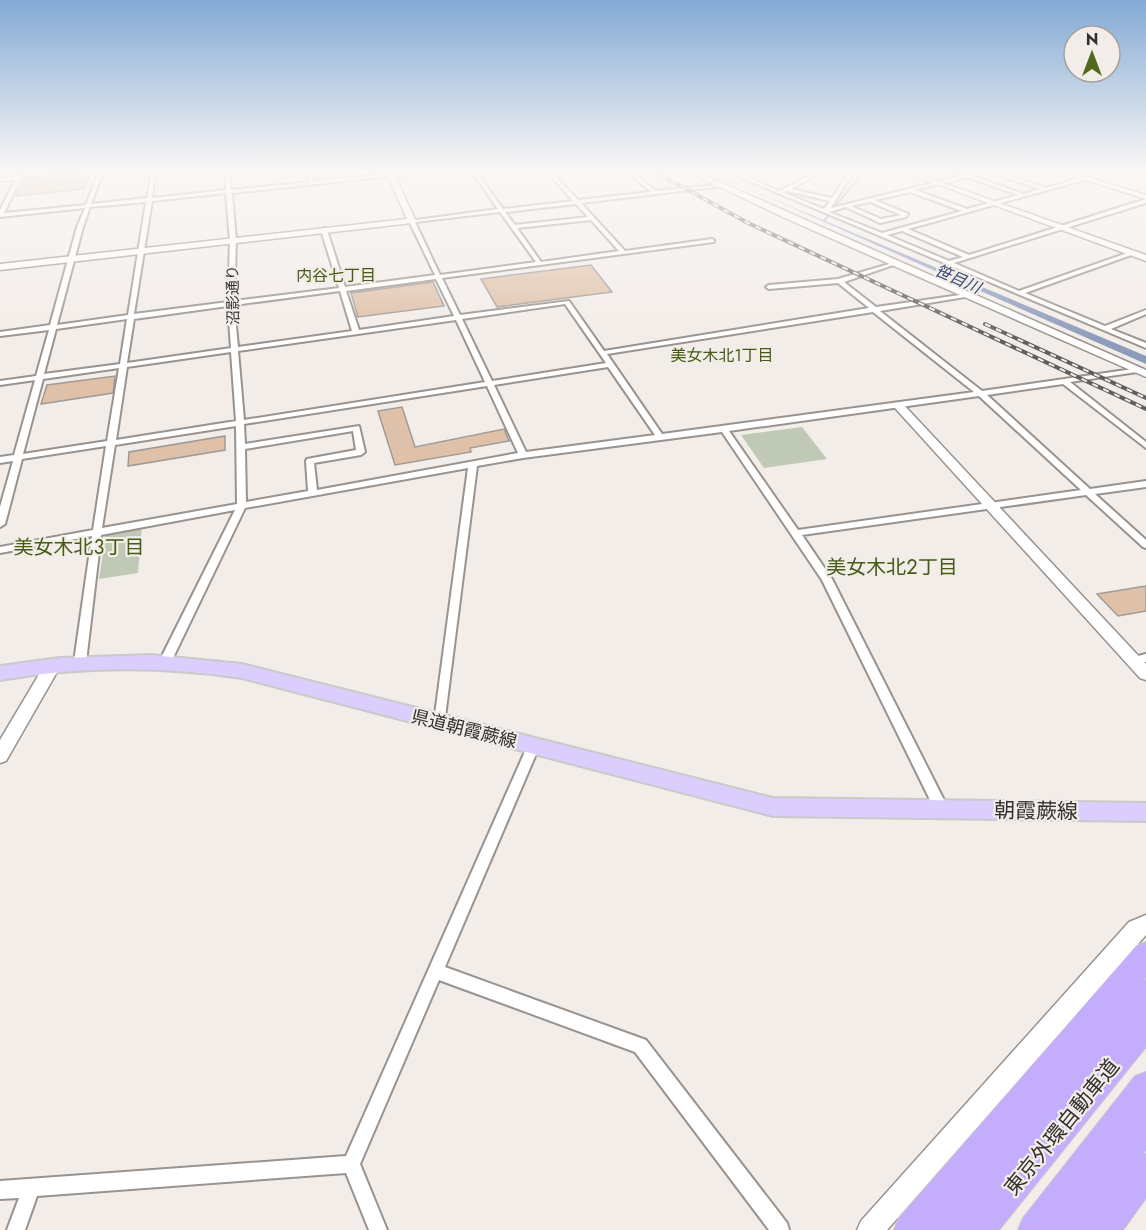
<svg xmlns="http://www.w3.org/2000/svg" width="1146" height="1230" viewBox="0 0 1146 1230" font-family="Jost,'Noto Sans JP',sans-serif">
<rect width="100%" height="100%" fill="#f3ede9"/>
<path fill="#bfc9b5" d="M802 427 827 459 764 468 741 435Z
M142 526 138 573 99 579 106 533Z"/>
<path fill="#8d9cba" d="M702 169 1146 356V364L738 184 723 181 725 179Z"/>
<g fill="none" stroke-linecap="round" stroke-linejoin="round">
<path stroke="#8d9cba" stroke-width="2" d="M824 221 865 169"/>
</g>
<path fill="#dfc1a9" stroke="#9f9a96" stroke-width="1.5" d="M93 170 84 189 16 196 24 180 35 176Z
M591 265 612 292 497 307 481 279Z
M433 282 444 306 358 317 351 293Z
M115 376 113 393 41 404 47 385Z
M402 407 415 447 504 429 509 441 470 448 471 452 395 465 378 411Z
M225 436V450L128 466 129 452Z
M1146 586V611L1118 616 1097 594Z"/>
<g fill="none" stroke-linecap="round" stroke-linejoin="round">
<defs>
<path id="street" d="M100 169H104L91 204 147 198 152 169H156L152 198 226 190 225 169H229L231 190 309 182 306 169H310L314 181 393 174 391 176 232 193 236 241 234 301 339 288 321 230 324 228 327 230 345 287 435 275 409 221 498 209 470 169H474L503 209 573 201 545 169H549L578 200 651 192 624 169H628L656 191 725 184 723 186 581 203 625 251 712 239 714 240V242L442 278 460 315 569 301 604 351 869 308 838 283 769 289 766 287 769 285 838 279 896 262V264L844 282 876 307 967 294 968 295 965 297 880 311 982 391 1140 368V372H1137L1070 382 1146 442V448L1063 384 987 395 1090 489 1146 481V487L1095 494 1146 540V548L1143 547 1086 495 802 535 832 579 947 806 949 810 947 814 942 816 937 814 822 580 722 432 523 458 477 466 444 725 440 727 436 725 434 722 468 468 245 508 171 662 169 665H161L159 662 235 510 101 535 86 662 84 665H76L74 662 92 536 0 553V547L93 530 106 446 22 459 5 524 0 527V507L13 461 0 463V457L14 455 35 380 0 385V381L36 376 49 330 0 336V332L50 325 77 227 85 208 0 217V210L16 179 0 181V179L31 174 33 175 21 178 4 213 86 205ZM226 193 230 241 228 302 134 314 152 201ZM146 202 128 315 57 325 83 227 90 207ZM576 204 588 217 515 225 505 212ZM500 212 536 262 440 275 415 222ZM591 220 619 251 541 262 517 228ZM436 279 454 316 359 330 346 291ZM340 291 352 331 238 347 234 305ZM565 304 606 363 492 381 462 319ZM228 306 231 348 127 363 134 319ZM873 312 974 392 662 434 607 354ZM127 319 120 364 44 374 56 329ZM456 320 485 382 244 420 238 351ZM231 352 236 421 116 440 127 367ZM608 367 655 435 526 452 494 385ZM119 368 107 441 23 454 43 379ZM487 386 518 453 317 490 314 463 361 455 365 452 359 426 245 444 244 424ZM979 396 1081 490 798 530 729 431ZM236 426 237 504 102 528 115 445ZM353 431 356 450 307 459 306 461 308 491 246 502 245 449Z
M721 169H726L742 175 757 169H762L747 177 779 191 823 169H828L791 189 832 198 851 169H855L831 208 961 176 941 169 966 175 989 169H998L995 171 1046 188 1083 177 1085 169H1089L1087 179 908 229 969 255 1146 199V203L954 263 1019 291 1130 252H1134V254L1025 293 1105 326 1146 310V314L1111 329 1146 343V348ZM990 172 1040 189 1024 194 973 176ZM968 177 1018 195 967 209 915 190ZM787 191 830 201 824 209 784 193ZM910 192 962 211 882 233 829 212 846 207 880 223 906 217 908 214 875 200ZM870 202 901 215 881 219 851 206ZM902 231 963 257 949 261 887 235Z
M1144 169H1146V172H1144Z
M1146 654V662L1134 665 1130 664 1128 661 1130 658Z
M533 742 537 743 539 747 445 967 646 1040 787 1223 789 1230H769L635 1052 439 980 360 1164 387 1230H369L346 1173 37 1196 25 1230H7L19 1198 0 1199V1181L346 1156 527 747 529 743Z"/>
<path id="secondary" d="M385 169H391L393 173 465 169 395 177 416 221 412 223 0 270V264L407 219Z
M682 169H690L1146 370V377L785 218Z
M896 169H904L1146 255V261Z
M1052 169H1061L1146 195V199Z
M899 403 903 404 1146 664V680L1140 678 895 408 893 406Z
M53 659 59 661 61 665 6 761 0 763V740L47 661Z
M1146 915V935L887 1230H857L861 1221 1129 922Z"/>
<path id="primary" d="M151 655 242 664 773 798 1146 803V821L773 816 242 678C160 666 81 666 0 680V666L60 658Z"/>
<path id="highway" d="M1146 942V977L1143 981 1146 980V1047L999 1230H894L899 1218 1136 946Z
M1146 1072V1150L1142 1155 1146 1154V1198L1123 1230H1018L1023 1218 1135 1076Z"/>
</defs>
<use href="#street" stroke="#99938f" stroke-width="4"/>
<use href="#secondary" stroke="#99938f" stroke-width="3"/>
<use href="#primary" stroke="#cac9c9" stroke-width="4"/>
<use href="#highway" stroke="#cac9c9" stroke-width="2"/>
<use href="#street" fill="#fff" fill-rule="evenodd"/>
<use href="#secondary" fill="#fff" fill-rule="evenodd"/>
<use href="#primary" fill="#dbcefd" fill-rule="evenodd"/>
<use href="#highway" fill="#c3adfc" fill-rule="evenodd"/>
<defs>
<path id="rail" d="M650 169 748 223 1146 409
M985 324 1146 398"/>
</defs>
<use href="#rail" stroke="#615e5c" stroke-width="4"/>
<use href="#rail" stroke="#f3ede9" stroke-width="2" stroke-dasharray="6" stroke-linecap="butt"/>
</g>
<linearGradient id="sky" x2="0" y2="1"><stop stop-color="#83aad6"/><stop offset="0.5" stop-color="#faf7f5"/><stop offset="1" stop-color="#faf7f5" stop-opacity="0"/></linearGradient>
<rect width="1146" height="341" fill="url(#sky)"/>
<g text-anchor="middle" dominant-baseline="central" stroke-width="4.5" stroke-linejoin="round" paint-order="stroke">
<g font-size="15" fill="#32302e" stroke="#f3ede9">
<text transform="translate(233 295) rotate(-91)">沼影通り</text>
</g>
<g font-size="16" fill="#445c14" stroke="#f3ede9">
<text x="336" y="275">内谷七丁目</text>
<text x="722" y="355">美女木北1丁目</text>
</g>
<g font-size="16" font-style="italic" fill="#354a75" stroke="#f3ede9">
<text transform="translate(958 279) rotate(24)">笹目川</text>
</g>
<g font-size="18" fill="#32302e" stroke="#f3ede9">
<text transform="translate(464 729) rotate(14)">県道朝霞蕨線</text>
</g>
<g font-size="20" fill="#445c14" stroke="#f3ede9">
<text x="79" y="547">美女木北3丁目</text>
<text x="892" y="567">美女木北2丁目</text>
</g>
<g font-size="21" fill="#32302e" stroke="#f3ede9">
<text transform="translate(1036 811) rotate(1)">朝霞蕨線</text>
<text transform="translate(1062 1127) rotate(-51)">東京外環自動車道</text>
</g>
</g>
<g transform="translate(1092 54)"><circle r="28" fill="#f3ede9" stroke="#a6a19e" stroke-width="1.5"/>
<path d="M0-4.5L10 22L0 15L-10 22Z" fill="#4f6a1b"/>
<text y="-9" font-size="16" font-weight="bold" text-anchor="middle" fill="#32302e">N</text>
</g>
</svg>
